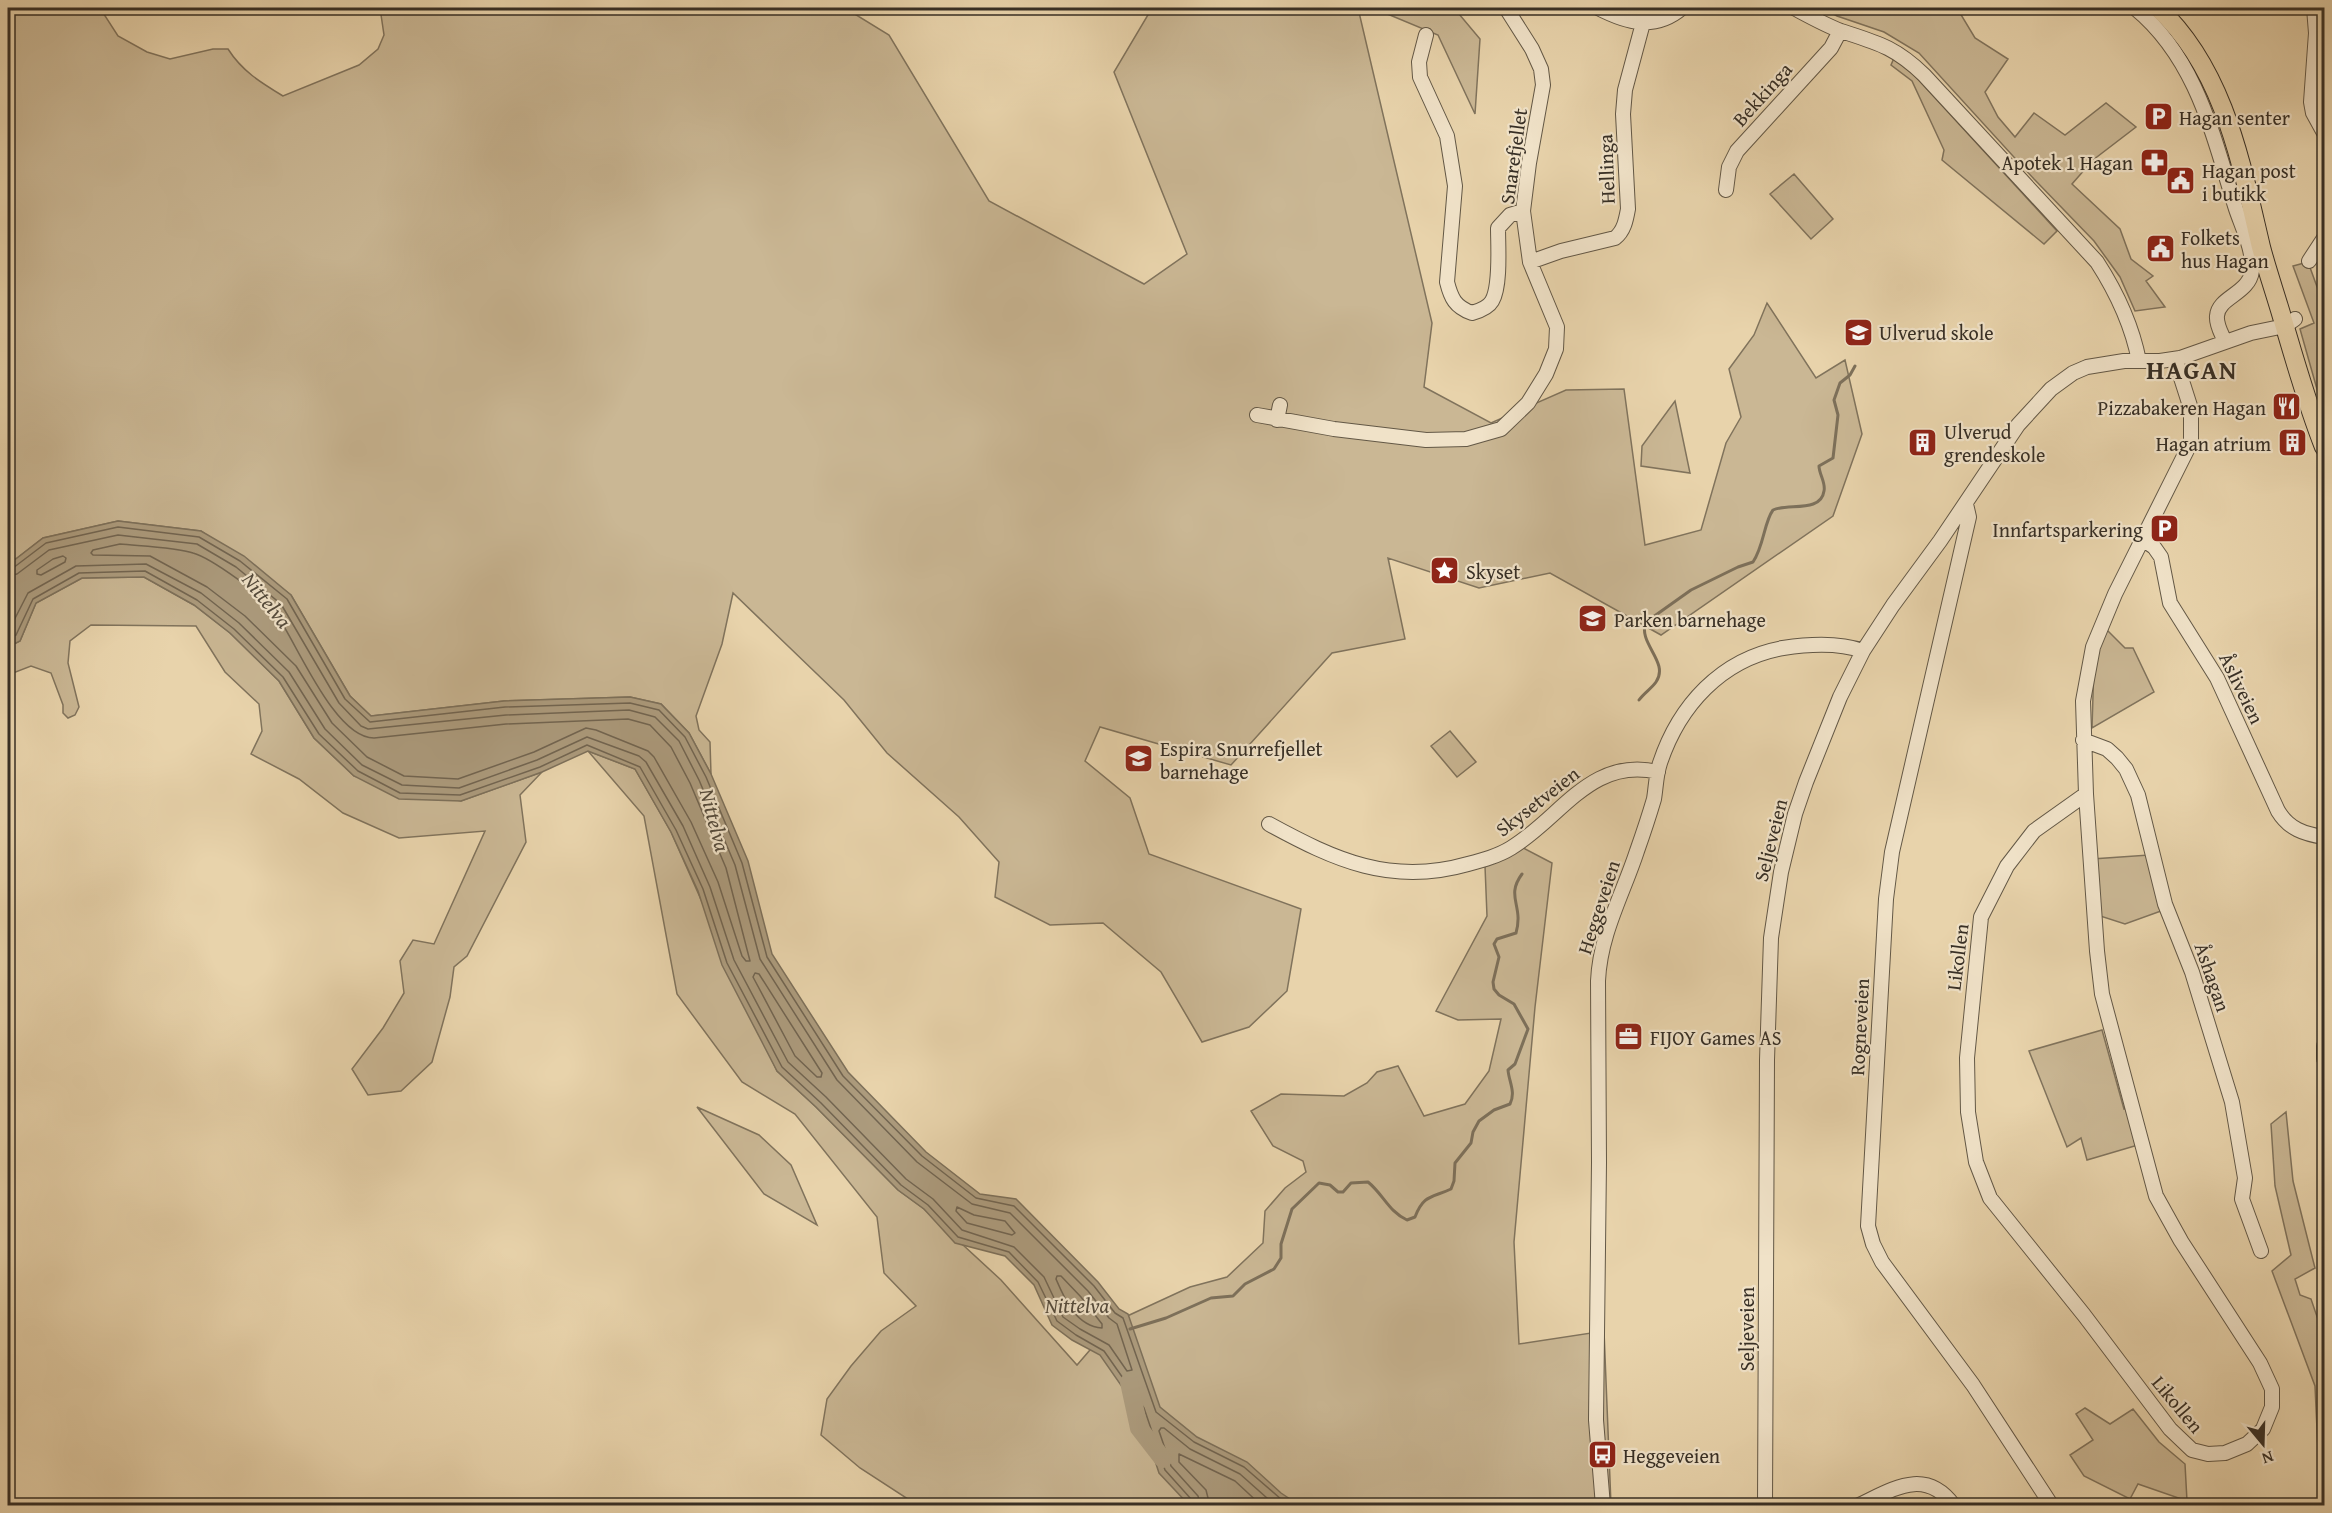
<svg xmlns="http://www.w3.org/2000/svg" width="2332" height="1513" viewBox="0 0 2332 1513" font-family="'Gentium Book Plus',serif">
<rect width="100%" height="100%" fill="#e8d3ab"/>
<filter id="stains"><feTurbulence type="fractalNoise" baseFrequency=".00333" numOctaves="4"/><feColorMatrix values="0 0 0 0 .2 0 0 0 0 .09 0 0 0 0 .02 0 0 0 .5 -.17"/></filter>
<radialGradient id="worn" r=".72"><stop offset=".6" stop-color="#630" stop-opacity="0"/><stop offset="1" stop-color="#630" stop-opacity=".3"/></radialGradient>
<path fill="#cab794" stroke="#80735c" stroke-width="1.5" d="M8 8H100L118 36 147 52 170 59 213 49H228C242 71 260 82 283 96L359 65 378 49 384 35 380 8H845L889 35 989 201 1144 284 1187 254 1114 72 1152 8H1358L1432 323 1424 387 1491 423 1566 390 1624 389 1645 545 1701 530 1726 443 1741 417 1729 369 1754 335 1767 303 1816 378 1845 360 1862 434 1833 516 1661 635 1550 573 1479 588 1388 558 1405 639 1332 653 1231 765 1100 727 1085 761 1130 798 1149 854 1301 909 1287 991 1249 1027 1202 1042 1161 972 1103 923 1050 925 995 897 999 862 959 817 887 753 844 700 733 593 722 644 696 716 699 730 710 742 711 774 689 733 661 704 630 697 504 701 371 716 350 696 291 595 201 531 118 521 43 538 8 565Z
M1373 8H1454L1480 39 1475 114 1438 35Z
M1822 8H1957L1975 38 2008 59 1985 92 1998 117 2015 137 2034 113 2065 135 2106 103 2136 127 2093 160 2072 184 2120 229 2131 259 2153 276 2146 281 2165 307 2135 311 2120 277 2094 241 2034 179 1919 53 1884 32 1837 16Z
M1894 58 1904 64 2057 231 2044 244 1942 160 1944 150 1912 81 1891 65Z
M1794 174 1833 219 1811 239 1770 194Z
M2308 262 2324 306V414L2300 329 2314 323 2293 266Z
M1675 401 1690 473 1641 466 1642 446Z
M144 577 194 605 230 633 279 681 314 738 354 776 461 801 542 772 520 795 526 842 467 956 454 967 450 997 432 1062 401 1091 368 1095 352 1069 383 1028 404 993 400 961 413 940 434 944 485 831 399 838 343 813 299 779 251 754 262 731 259 704 225 672 196 626 91 625 70 641 68 663 79 707 75 715 68 718 63 713V705L51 673 31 666 8 675V647L20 641 36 603 82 578Z
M2105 628 2125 648H2133L2154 692 2092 728 2094 663Z
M1450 731 1476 762 1457 777 1431 746Z
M588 751 635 769 671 832 777 1071 816 1107 898 1190 924 1209 1001 1280 1077 1365 1102 1336 1123 1318 1190 1287 1227 1277 1263 1243 1265 1211 1285 1188 1306 1172 1303 1161 1273 1146 1251 1111 1281 1094 1344 1096 1367 1083 1377 1072 1398 1066 1424 1116 1465 1104 1489 1071 1501 1019 1458 1020 1436 1011 1487 916 1485 866 1510 841 1552 863 1535 1007 1514 1242 1519 1344 1604 1331 1611 1505H917L860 1468 821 1435 827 1399 851 1366 881 1331 916 1306 884 1273 877 1217 795 1114 742 1082 677 994 644 816Z
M2149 855 2161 911 2125 924 2094 914 2092 859Z
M2102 1030 2124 1109 2128 1108 2138 1145 2087 1160 2081 1138 2067 1147 2029 1051Z
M697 1107 759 1135 791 1165 817 1225 764 1194Z
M2286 1112 2293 1181 2315 1268 2295 1279 2300 1295 2311 1299 2324 1337V1451H2318L2315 1386 2272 1271 2291 1255 2275 1186 2271 1124Z
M2085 1408 2110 1424 2133 1409 2159 1442 2185 1464 2187 1501 2138 1484 2130 1499 2084 1476 2070 1455 2093 1440 2076 1414Z"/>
<path fill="#ac9b7d" stroke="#7d705a" stroke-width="1.5" d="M118 521 201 531 244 556 291 595 350 696 371 716 504 701 630 697 661 704 689 733 711 774 748 861 772 954 848 1072 926 1152 980 1194 1016 1199 1098 1282 1119 1309 1128 1314 1160 1407 1197 1437 1247 1462 1281 1493 1299 1505H1189L1159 1473 1139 1411 1100 1355 1072 1340 1052 1325 1034 1285 1005 1256 955 1243 924 1209 898 1190 816 1107 777 1071 722 965 698 891 671 832 635 769 588 751 542 772 461 801 399 799 354 776 314 738 279 681 230 633 194 605 144 577 82 578 36 603 20 641 8 647V565L43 538Z"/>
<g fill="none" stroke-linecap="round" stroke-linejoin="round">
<path stroke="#726551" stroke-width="1.5" d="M120 544C140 546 176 547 193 553 211 558 264 596 275 612 296 641 334 738 374 738L506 724 628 719 650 725 671 747 690 783 726 868 750 961H746L742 956 718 882 691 822 654 757 648 751 596 730 586 728 534 752 458 779 404 776 367 757 332 723 296 666 245 616 207 587 150 556 93 555 91 553 93 550Z
M63 556 66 558 65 562 41 575 37 574V570L53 559Z
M8 569 13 568 46 543 118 527 199 537 240 561 287 599 345 699 370 722 505 707 630 703 659 710 685 737 706 777 742 863 767 957 843 1076 922 1156 976 1198 1014 1206 1094 1286 1115 1313 1123 1318 1156 1412 1194 1442 1244 1467 1289 1506
M8 576 17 574 49 550 118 535 197 544 236 567 281 604 339 703 361 726 368 729 506 715 629 710 655 717 679 741 699 780 735 865 760 959 837 1080 917 1162 972 1204 1010 1213 1088 1291 1109 1318 1117 1324 1132 1370 1127 1371 1109 1345 1080 1329 1063 1317 1044 1277 1014 1247 962 1230 933 1199 906 1179 826 1097 788 1062 734 960 710 887 683 826 646 762 639 756 587 737 537 760 459 788 402 785 362 765 325 729 289 672 239 623 201 593 146 564 76 566 28 593 8 632
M8 640 16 635 33 599 79 573 145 571 197 600 234 629 283 677 319 734 358 771 400 793 460 795 540 767 587 745 640 767 676 830 703 889 727 963 782 1067 821 1103 901 1185 928 1205 958 1237 1009 1252 1038 1282 1057 1321 1076 1335 1104 1351 1144 1408 1165 1470 1191 1499 1193 1506
M755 973 759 974 822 1073 821 1077H817L795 1056 753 977Z
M957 1207 974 1215 1005 1221 1015 1233 1012 1235 967 1223 956 1211Z
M1057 1276H1061L1081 1297 1102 1324V1328C1076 1326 1065 1300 1056 1279Z
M1201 1506 1198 1496 1171 1466 1159 1431 1161 1428H1164L1190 1449 1240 1474 1276 1506
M1210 1506 1206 1490 1179 1462V1454L1235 1481 1262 1506"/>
<path stroke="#7d705a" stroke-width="3" d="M1639 700C1644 693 1652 688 1656 682 1670 662 1637 643 1646 622L1691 590 1738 567 1753 562C1764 546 1764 522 1773 510 1788 503 1821 513 1824 491 1826 483 1819 474 1819 466L1833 458 1838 415 1834 400 1840 383 1850 375 1855 366
M1130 1329 1166 1318 1211 1298 1233 1296 1245 1284 1274 1269 1281 1258V1244L1292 1209 1319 1183 1330 1185 1338 1192H1343L1351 1183 1368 1182C1383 1194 1389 1212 1407 1220L1415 1217C1424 1194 1432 1198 1451 1189L1454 1181 1455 1163 1471 1143 1473 1132 1479 1121 1494 1110 1510 1104C1516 1092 1509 1082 1508 1070L1515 1064 1528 1029 1514 1004 1499 995 1494 989 1493 982 1499 957 1494 944 1497 939 1516 933C1524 905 1505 897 1522 874"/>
<path stroke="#ac9b7d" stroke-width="18" d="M1129 1382 1139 1428 1163 1459"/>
<defs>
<path id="minor" d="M1598 8C1627 23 1655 31 1682 8
M1794 8C1809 16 1825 25 1841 31 1878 43 1895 47 1924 75L2097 262C2117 293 2132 325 2139 361
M2135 8C2197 59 2213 136 2236 209 2242 227 2254 251 2252 271 2249 294 2218 297 2217 316 2216 325 2222 334 2225 342
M2314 8 2316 33 2311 102 2313 113 2324 133
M1426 35 1419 62 1420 77 1447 136 1455 186 1447 282C1451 298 1455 307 1472 313 1479 311 1488 308 1492 301 1501 286 1498 245 1498 228L1510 215 1523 211
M1726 190 1729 167 1737 151 1831 48 1840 31
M2309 261 2324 238
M1530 262 1561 251 1615 238C1624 231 1626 220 1628 209L1623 114 1625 90 1647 8
M1257 415 1334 429 1426 440 1466 439 1501 429 1528 403 1546 374 1556 349 1557 327 1530 262 1523 211 1529 163 1543 85 1541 69 1532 49 1506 8
M1277 420 1280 405
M1966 504 1969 517 1892 852 1886 899 1868 1226 1873 1244 1882 1262 1973 1385 2052 1506
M2142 539 2154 547 2161 557 2170 603 2217 678 2278 811C2289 829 2304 834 2324 837
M2083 740 2107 749 2117 758 2126 769 2138 795 2165 904 2192 972 2232 1102 2245 1178 2242 1199 2261 1251
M2086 794 2034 831 2007 866 1981 917 1967 1058 1968 1112 1976 1162 1990 1198 2084 1315 2170 1429 2192 1450 2208 1454 2225 1453 2247 1444 2263 1429 2272 1407V1389L2260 1363 2181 1241 2156 1196 2102 994 2097 951 2086 794 2083 701 2093 647 2115 594 2191 442V409L2175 359
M1269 824C1335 860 1391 886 1468 864 1483 860 1498 856 1511 848 1561 818 1591 756 1658 772
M2324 1046V1059
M1603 1506 1596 1420 1599 1162 1598 981C1600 934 1623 894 1637 851 1643 834 1649 816 1654 799 1656 787 1656 775 1660 763 1679 706 1721 659 1783 648 1809 644 1838 642 1863 651
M1765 1506 1767 1060 1771 938 1781 872 1795 814 1806 782 1840 697 1863 651 1893 605 1940 541 2018 425 2051 389 2073 373 2087 367 2124 361H2160L2180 358 2251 333 2285 326 2295 319
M1857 1506C1892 1490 1925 1466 1954 1506"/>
<path id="major" d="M2158 8C2224 69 2241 163 2261 247 2267 270 2275 293 2282 317 2295 361 2307 404 2324 447"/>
</defs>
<use href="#minor" stroke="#635846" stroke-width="16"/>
<use href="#major" stroke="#372f25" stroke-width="20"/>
<use href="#minor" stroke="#f0e2c8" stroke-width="14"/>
<use href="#major" stroke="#e8d3ab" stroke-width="18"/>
</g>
<defs>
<symbol id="parking-square" viewBox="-11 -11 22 22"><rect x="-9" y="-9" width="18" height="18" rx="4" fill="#8f2418" stroke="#f0e2c8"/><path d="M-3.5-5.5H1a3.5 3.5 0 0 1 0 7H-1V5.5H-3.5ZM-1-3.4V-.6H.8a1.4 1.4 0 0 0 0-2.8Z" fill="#fff"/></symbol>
<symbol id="pharmacy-square" viewBox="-11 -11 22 22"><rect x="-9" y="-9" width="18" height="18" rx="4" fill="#8f2418" stroke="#f0e2c8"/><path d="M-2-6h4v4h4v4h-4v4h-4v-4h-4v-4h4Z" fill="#fff"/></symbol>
<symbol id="civic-square" viewBox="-11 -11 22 22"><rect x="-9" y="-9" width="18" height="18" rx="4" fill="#8f2418" stroke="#f0e2c8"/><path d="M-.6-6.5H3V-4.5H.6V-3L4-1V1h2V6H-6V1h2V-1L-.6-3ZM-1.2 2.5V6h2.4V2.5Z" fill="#fff"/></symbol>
<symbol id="school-square" viewBox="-11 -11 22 22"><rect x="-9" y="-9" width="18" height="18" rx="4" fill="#8f2418" stroke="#f0e2c8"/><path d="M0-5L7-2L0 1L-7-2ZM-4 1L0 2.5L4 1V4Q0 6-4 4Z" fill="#fff"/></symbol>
<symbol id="restaurant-square" viewBox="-11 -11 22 22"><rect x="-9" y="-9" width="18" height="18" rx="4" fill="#8f2418" stroke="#f0e2c8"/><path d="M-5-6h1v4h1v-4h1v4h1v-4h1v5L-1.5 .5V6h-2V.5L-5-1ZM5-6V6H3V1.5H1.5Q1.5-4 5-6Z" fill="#fff"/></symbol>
<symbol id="building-square" viewBox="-11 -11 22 22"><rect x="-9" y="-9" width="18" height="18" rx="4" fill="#8f2418" stroke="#f0e2c8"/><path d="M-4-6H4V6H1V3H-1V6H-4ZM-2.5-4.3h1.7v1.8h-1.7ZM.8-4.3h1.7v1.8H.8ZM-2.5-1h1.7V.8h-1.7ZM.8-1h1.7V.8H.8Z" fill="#fff"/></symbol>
<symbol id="sight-square" viewBox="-11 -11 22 22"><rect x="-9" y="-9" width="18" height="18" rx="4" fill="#8f2418" stroke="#f0e2c8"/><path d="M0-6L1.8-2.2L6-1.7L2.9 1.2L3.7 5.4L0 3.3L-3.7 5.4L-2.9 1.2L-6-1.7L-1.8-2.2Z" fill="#fff"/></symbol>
<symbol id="office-square" viewBox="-11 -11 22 22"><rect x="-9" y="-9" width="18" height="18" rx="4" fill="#8f2418" stroke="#f0e2c8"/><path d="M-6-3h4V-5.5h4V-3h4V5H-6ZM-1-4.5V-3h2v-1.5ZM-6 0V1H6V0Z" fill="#fff"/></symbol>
<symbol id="bus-square" viewBox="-11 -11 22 22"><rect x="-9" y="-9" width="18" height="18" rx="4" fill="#8f2418" stroke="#f0e2c8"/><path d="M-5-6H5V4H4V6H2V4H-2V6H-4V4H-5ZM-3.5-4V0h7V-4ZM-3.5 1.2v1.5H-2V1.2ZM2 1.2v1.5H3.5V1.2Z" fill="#fff"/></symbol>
</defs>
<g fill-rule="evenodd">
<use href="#parking-square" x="2142" y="100" width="33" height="33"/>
<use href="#pharmacy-square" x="2138" y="146" width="33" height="33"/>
<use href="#civic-square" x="2164" y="164" width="33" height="33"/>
<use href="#civic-square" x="2144" y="232" width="33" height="33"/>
<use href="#school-square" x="1842" y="316" width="33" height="33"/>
<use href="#restaurant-square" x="2270" y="390" width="33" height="33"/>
<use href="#building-square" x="1906" y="426" width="33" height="33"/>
<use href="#building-square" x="2276" y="426" width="33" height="33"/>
<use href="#parking-square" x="2148" y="512" width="33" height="33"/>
<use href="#sight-square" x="1428" y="554" width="33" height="33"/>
<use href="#school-square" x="1576" y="602" width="33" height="33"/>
<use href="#school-square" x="1122" y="742" width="33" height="33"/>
<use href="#office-square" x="1612" y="1020" width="33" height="33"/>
<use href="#bus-square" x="1586" y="1438" width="33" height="33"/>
</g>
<g text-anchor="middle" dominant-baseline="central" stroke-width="4.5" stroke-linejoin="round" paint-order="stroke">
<g font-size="20" fill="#372f25" stroke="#f0e2c8">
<text transform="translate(1762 94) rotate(-48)">Bekkinga</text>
<text transform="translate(1513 156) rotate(-82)">Snarefjellet</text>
<text transform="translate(1606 169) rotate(-92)">Hellinga</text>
<text transform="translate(2242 688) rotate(64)">Åsliveien</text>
<text transform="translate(1537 801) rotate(-38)">Skysetveien</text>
<text transform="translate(1770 840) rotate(-76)">Seljeveien</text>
<text transform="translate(1598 907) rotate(-72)">Heggeveien</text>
<text transform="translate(1957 957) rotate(-83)">Likollen</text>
<text transform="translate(2213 977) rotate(71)">Åshagan</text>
<text transform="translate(1859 1027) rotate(-87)">Rogneveien</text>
<text transform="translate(1746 1329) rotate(-90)">Seljeveien</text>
<text transform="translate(2178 1404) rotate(50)">Likollen</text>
</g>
<g font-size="20" fill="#372f25" stroke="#f0e2c8" text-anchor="start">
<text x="2179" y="117">Hagan senter</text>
<text x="2133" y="162" text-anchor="end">Apotek 1 Hagan</text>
<text x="2202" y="170">Hagan post<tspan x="2202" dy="23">i butikk</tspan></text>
<text x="2181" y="237">Folkets<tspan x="2181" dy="23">hus Hagan</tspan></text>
<text x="1879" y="332">Ulverud skole</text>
<text x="2266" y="407" text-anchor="end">Pizzabakeren Hagan</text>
<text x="1944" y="431">Ulverud<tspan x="1944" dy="23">grendeskole</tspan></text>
<text x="2271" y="443" text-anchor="end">Hagan atrium</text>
<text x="2143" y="529" text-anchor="end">Innfartsparkering</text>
<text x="1466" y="571">Skyset</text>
<text x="1614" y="619">Parken barnehage</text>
<text x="1160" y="748">Espira Snurrefjellet<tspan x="1160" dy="23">barnehage</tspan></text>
<text x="1650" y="1037">FIJOY Games AS</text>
<text x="1623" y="1455">Heggeveien</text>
</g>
<g font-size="21" font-style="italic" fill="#544a3b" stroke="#f0e2c8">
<text transform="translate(267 600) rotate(51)">Nittelva</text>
<text transform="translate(715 820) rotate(75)">Nittelva</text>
<text x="1077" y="1305">Nittelva</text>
</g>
<g font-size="26" font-weight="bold" letter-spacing="1.5" fill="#372f25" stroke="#f0e2c8">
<text x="2192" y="369">HAGAN</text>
</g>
</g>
<rect width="2332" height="1513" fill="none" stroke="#e8d3ab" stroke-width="30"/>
<rect x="9" y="9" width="2314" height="1495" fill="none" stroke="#372f25" stroke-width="3"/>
<rect x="15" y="15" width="2302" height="1483" fill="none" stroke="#372f25" stroke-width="1.5"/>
<g transform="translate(2263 1444) rotate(161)" stroke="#f0e2c8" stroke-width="4.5" paint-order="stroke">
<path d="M0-4.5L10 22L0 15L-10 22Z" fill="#372f25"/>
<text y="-9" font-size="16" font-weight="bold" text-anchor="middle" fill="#372f25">N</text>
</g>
<rect width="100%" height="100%" filter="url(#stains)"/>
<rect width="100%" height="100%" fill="url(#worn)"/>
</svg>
